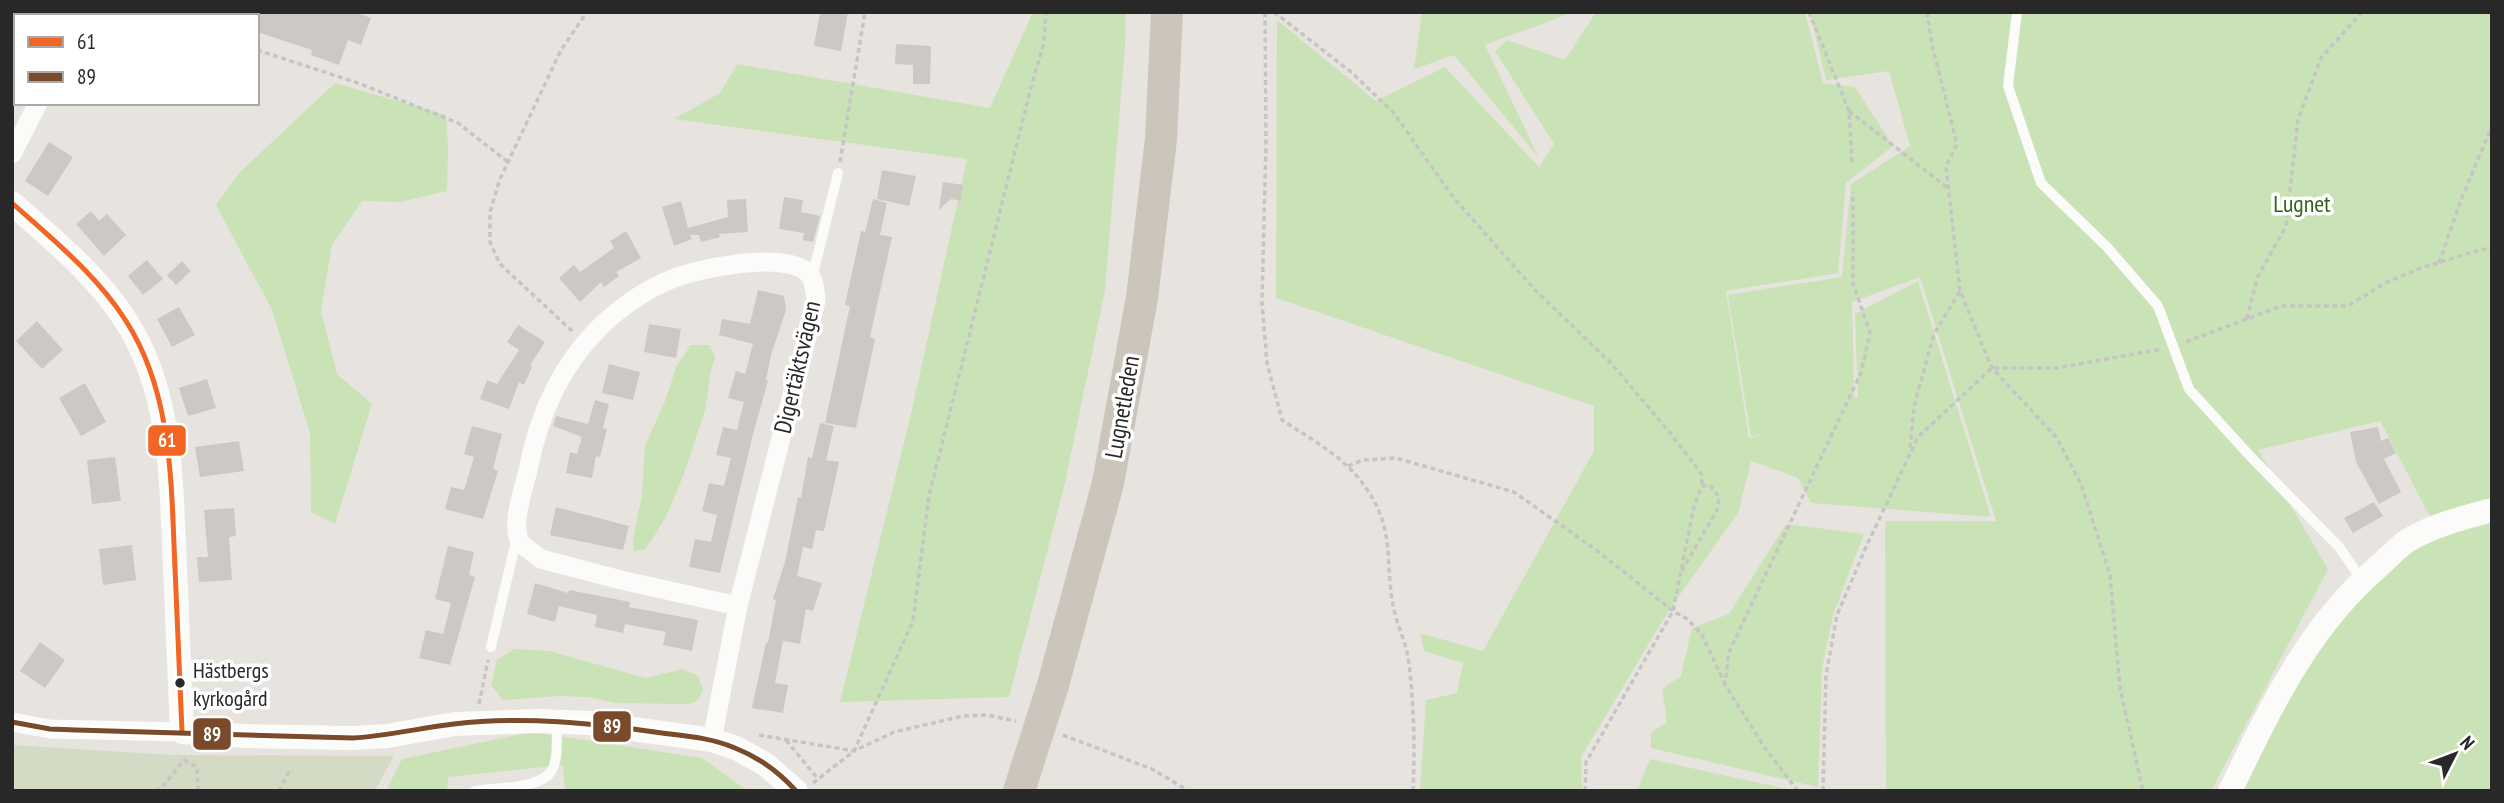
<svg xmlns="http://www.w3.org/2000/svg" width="2504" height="803" viewBox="0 0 2504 803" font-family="'PT Sans Narrow',sans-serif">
<rect width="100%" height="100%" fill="#e7e3de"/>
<path fill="#cae3b6" d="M1033 12H1126L1125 45 1105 291 1064 487 1009 697 840 702 912 410 967 159 674 119 720 93 737 64 990 108Z
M1422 12H1574L1485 45 1539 158 1454 55 1414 69Z
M1596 12H1805L1823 83 1855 87 1893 146 1846 183 1838 273 1726 291 1749 439 1769 431 1751 437 1728 295 1842 277 1851 184 1910 146 1889 71 1826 80 1810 12H2492V791H2230L2284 676 2435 526 2380 421 2258 450 2328 569 2211 791H1886L1885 521H1996L1920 277 1852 302 1854 398 1858 397 1855 314 1918 281 1991 517 1811 503 1798 478 1751 461 1738 513 1669 610 1581 757 1582 791H1420L1426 700 1457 693 1463 663 1424 651 1420 633 1483 651 1594 451V406L1276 298 1277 20 1376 101 1445 67 1539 167 1554 144 1495 51 1507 40 1565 60Z
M335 83 446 115 448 147 447 191 401 202 362 201 332 245 321 311 337 374 372 404 335 524 311 512 310 433 272 310 216 205 238 174Z
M691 345H709L716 357C707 376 710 386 706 405 704 417 698 429 695 441 682 479 670 518 644 550L634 551 633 539 642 495 645 446 665 401 677 365Z
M1786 524 1864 534 1833 615 1822 669 1818 787 1651 748V733L1667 722 1662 689 1681 676 1692 628 1729 614Z
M514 649 549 651 646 678 682 669 698 676 703 689 698 700 689 704 617 703 587 697 560 696 503 700 491 685 497 660Z
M532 732 702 758 748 791H565L563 765 448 777 447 791H386L402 759Z
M1650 759 1796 791H1637Z"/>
<path fill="#d4dbc5" d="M12 745 173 755 394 756 375 791H12Z"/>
<path fill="#ccc9c5" d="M257 12H354L371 18 361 45 348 40 339 65 311 55 312 50 257 32Z
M820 12H848L841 51 814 46Z
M896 44 931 46 930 84H913V65L895 64Z
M49 142 73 157 48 196 25 181Z
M882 170 916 176 909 206 877 199Z
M943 182 963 185 961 201 951 199 939 210Z
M784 197 803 200 801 212 820 216 813 242 803 240 804 233 779 229Z
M746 199 748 232 719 234 720 237 701 242 699 235H690L692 239 674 246 662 207 681 201 688 228 728 217 727 200Z
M873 199 887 203 880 235 892 237 870 337 875 339 856 428 825 423 850 306 845 305 861 231 865 232Z
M91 211 99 221 107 214 126 235 104 256 76 224Z
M626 231 641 258 616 272 619 276 604 287 601 282 580 302 559 278 574 265 580 272 614 248 610 241Z
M147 260 163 279 143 295 128 276Z
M182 261 191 271 176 285 167 275Z
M758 290 784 296 786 310 771 355 766 380 768 381 753 434 720 573 689 567 695 539 711 542 717 515 702 511 709 483 724 486 731 458 716 455 723 427 737 430 744 402 728 398 736 371 745 374 753 344 719 335 722 319 750 324Z
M179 307 195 335 172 347 157 319Z
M37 321 63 350 42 369 16 341Z
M649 324 681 329 676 358 644 352Z
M518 325 545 342 530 365 532 367 524 385 519 382 509 409 480 399 487 380 497 384 519 350 507 342Z
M609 364 640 372 633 400 602 393Z
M207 379 216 408 188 416 179 388Z
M85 383 106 422 81 436 59 398Z
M595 400 609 404 603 428 607 429 600 457 596 456 592 478 566 473 570 452 577 454 582 437 553 426 556 416 588 424Z
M820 423 834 426 826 460 839 462 824 531 816 530 812 549 803 547 797 576 822 583 813 611 806 609 800 644 783 641 775 683 788 685 783 713 752 708 766 643H768L776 600 773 599 785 562 798 497 801 498 808 457 812 458Z
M472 426 502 434 493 469 498 471 483 519 445 509 451 487 464 490 474 457 464 454Z
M2378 427 2381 441 2388 438 2396 453 2384 459 2401 492 2379 504 2356 462 2350 432Z
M239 441 244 471 200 477 195 447Z
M115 457 121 501 92 504 87 460Z
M2374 502 2383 516 2353 533 2344 518Z
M556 507 629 526 623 550 550 535Z
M234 508 236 536 229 537 232 580 199 582 197 557H208L204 510Z
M132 545 136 580 103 585 99 549Z
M448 546 474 552 469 575 475 577 450 665 419 658 426 630 443 634 451 603 435 599Z
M535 583 568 593 569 590 630 602 629 607 698 620 692 651 663 645 666 632 625 624 623 633 595 627 597 615 559 606 555 622 527 614Z
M40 642 65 660 45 688 20 671Z"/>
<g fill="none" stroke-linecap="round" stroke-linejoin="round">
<path stroke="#c6c5c5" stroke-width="3.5" stroke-dasharray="5 3.5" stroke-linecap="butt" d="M176 12 183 16
M1265 12 1266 143 1262 303 1267 363 1282 420C1314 441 1347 458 1368 491 1395 531 1385 563 1393 605 1396 623 1405 639 1408 657 1414 700 1415 747 1413 791
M1274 12 1351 72 1393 112 1453 197 1536 291 1611 363 1671 434 1702 475V486
M1809 12 1849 111 1852 164
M1927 12 1932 45 1957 144 1946 166 1960 291 1992 368 2056 437 2081 484 2110 575 2120 688 2143 791
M257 50 358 83 458 123 508 162
M1849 111 1949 189
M840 162 865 12
M2439 263 2461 200 2492 126
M2247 319 2257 278 2286 226 2298 119 2321 58 2362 12
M572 331 500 264 490 242V212L500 179 561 50 587 12
M2186 342 2281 306H2348L2385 283 2421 268 2483 249 2492 252
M1910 448 1914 406 1934 334 1960 291
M1348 466 1363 460 1396 458 1514 492 1599 552 1673 611 1687 619 1701 633 1725 684
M479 704 488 660
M759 735 854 751 894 732 963 716 987 715 1016 721
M1063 735 1152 769 1189 791
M786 740 818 779
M813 783 854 751 913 621 929 496 1032 83 1044 43 1046 12
M155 791 165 784 184 760 197 767 198 791
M279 791 289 771
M1585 791 1586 762 1673 611 1694 506 1702 486 1710 485 1719 497 1717 510 1681 572
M1798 791 1767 751 1725 685 1729 652 1861 373 1870 333 1853 283V192
M1823 791 1826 675 1837 615 1866 547 1918 437 1992 368H2057L2162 349"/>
<path stroke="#fbfbfa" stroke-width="10" d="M2017 12 2008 86 2041 183 2107 247 2158 306 2189 389 2250 456 2339 547 2362 580
M812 278 838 173
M491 647 516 541
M475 791C495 787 541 790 552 770 559 757 556 736 557 721"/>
<path stroke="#fbfbfa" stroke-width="19" d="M81 16 83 12
M12 154 38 103
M12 722 50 729 182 732
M712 740 738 606 621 580 541 559 520 543C511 522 523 492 528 470 538 418 560 367 598 329 619 308 645 290 672 279 700 268 783 251 807 272 815 279 815 291 816 301L738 606"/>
<path stroke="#fbfbfa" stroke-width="24" d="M12 203C52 239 97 275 126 321 173 394 171 484 175 568 177 623 180 677 182 732L246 736 353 738 387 736 455 724 538 721 590 723 712 740 736 748 765 764 796 791
M2230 791C2270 709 2308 626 2379 566 2388 558 2397 548 2407 541 2433 525 2463 518 2492 510"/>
<path stroke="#ccc5bb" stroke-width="32" d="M1019 791 1053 685 1108 483 1142 298 1161 139 1167 12"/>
<defs>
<path id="bus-1" d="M12 203C52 239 97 275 126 321 173 394 171 484 175 568 177 623 180 677 182 732"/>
<path id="bus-2" d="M12 722 50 729 76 730 353 738C387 736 420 728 454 724 523 716 593 723 662 733 687 736 712 738 735 748 758 757 779 772 796 791"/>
</defs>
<use href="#bus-1" stroke="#fff" stroke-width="10"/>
<use href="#bus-2" stroke="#fff" stroke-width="10"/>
<use href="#bus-1" stroke="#f26522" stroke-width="5"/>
<use href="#bus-2" stroke="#7a4b2a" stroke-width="5"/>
</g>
<circle fill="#282828" stroke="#fff" stroke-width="2.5" cx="180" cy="683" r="6"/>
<g text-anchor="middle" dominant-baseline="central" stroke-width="7" stroke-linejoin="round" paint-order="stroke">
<g font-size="22" fill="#282828" stroke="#fff" text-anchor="start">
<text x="193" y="670">Hästbergs<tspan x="193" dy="28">kyrkogård</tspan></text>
</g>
<g font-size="24" fill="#2c6519" stroke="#fff">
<text x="2302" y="203">Lugnet</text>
</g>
<g font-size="24" fill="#282828" stroke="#fff">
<text transform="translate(797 367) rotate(-77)">Digertäktsvägen</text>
<text transform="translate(1122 407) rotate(-80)">Lugnetleden</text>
</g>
</g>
<g stroke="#fff" stroke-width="2.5">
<rect x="147" y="424" width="40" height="33" rx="7" fill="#f26522"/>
<rect x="592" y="710" width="40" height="33" rx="7" fill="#7a4b2a"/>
<rect x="192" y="717" width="40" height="34" rx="7" fill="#7a4b2a"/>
</g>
<g font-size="19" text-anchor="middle" font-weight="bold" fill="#fff">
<text x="167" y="447">61</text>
<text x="612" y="733">89</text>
<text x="212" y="741">89</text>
</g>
<rect width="2504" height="803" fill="none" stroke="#282828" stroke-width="28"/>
<rect x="14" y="14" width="245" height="91" fill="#ffffff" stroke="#a9a9a9" stroke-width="2"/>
<rect x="28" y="37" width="35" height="10" fill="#f26522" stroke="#a9a9a9" stroke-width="2"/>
<text x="77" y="49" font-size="21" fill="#282828">61</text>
<rect x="28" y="72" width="35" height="10" fill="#7a4b2a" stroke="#a9a9a9" stroke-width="2"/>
<text x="77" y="84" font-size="21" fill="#282828">89</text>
<g transform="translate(2455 754) rotate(48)" stroke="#ffffff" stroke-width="5" paint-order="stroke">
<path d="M0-5L12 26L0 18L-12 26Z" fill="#282828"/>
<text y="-10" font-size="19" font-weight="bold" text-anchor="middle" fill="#282828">N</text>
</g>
</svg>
